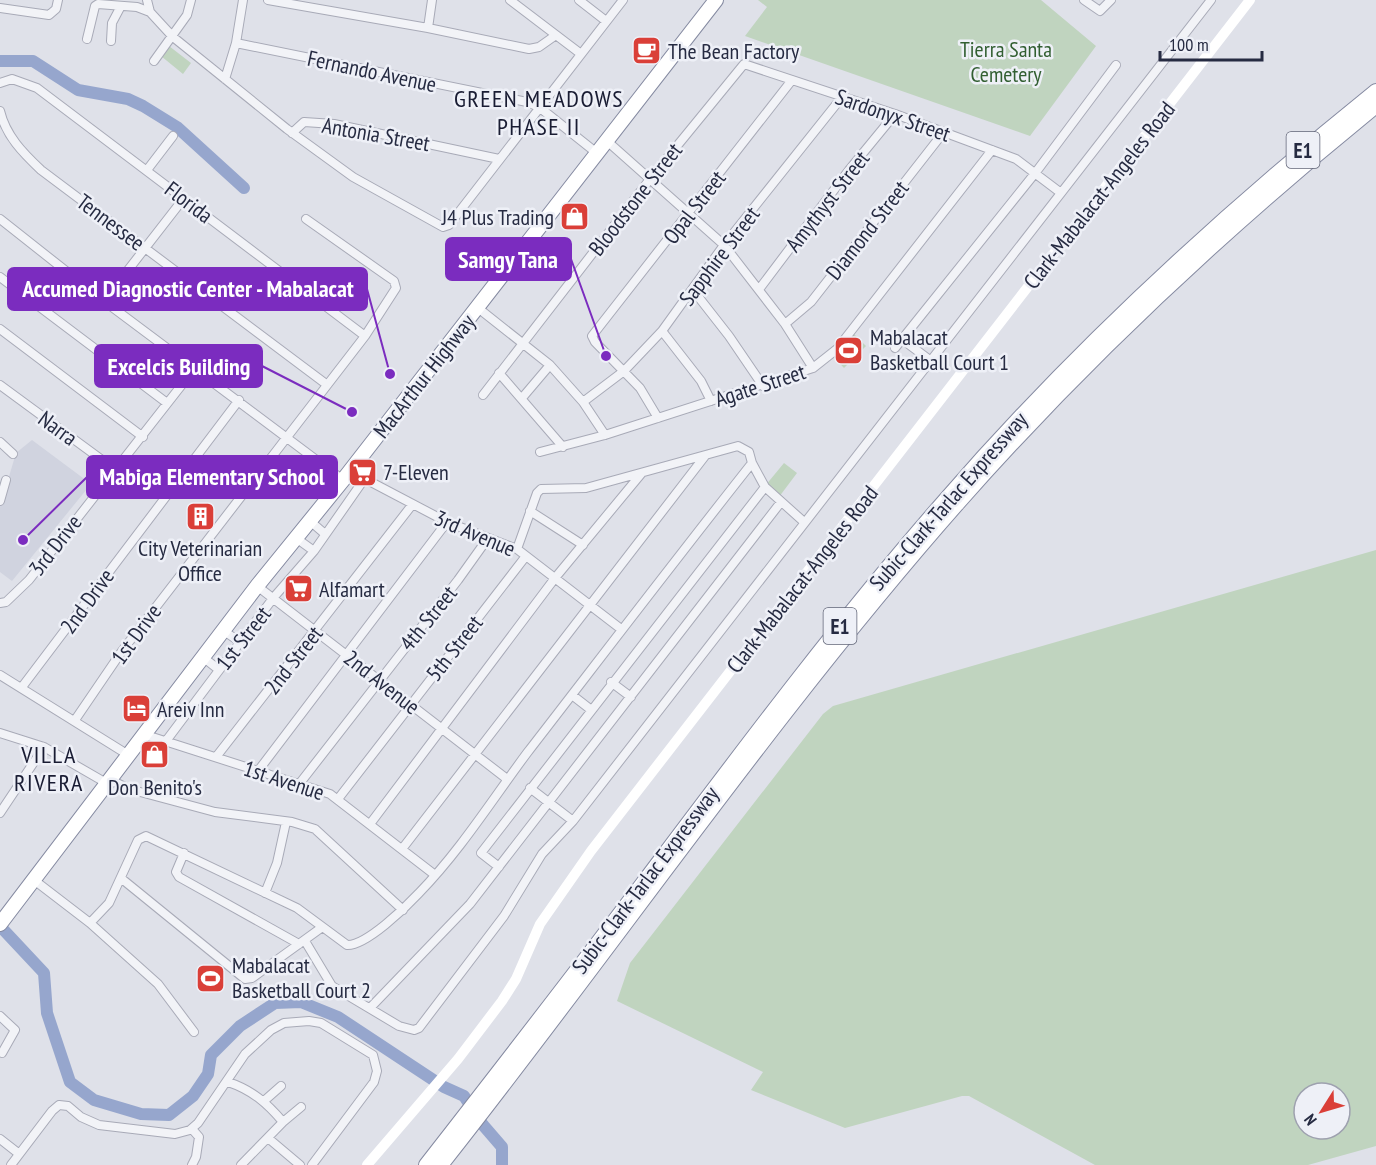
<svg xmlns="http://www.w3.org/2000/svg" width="1376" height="1165" viewBox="0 0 1376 1165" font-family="'PT Sans Narrow',sans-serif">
<rect width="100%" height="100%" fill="#dfe1e9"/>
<path fill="#d0d3df" d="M32 440 91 484 12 581 0 572V507L16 453Z"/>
<path fill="#c0d4bf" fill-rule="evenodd" d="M758 0H1041L1096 46 1030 136 745 36 767 7Z
M169 46 191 63 183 74 161 56Z
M853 333 866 346 844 368 832 355Z
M784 463 797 473 779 497 765 486Z
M1376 550V1146L1308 1165H1095L969 1096H962L845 1128 751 1090 763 1072 617 1001 630 963 823 714 833 706ZM1304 1093H1340V1129H1304Z"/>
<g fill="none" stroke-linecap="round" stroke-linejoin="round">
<path stroke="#96a6cd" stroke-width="12" d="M0 61H33L78 90 128 99 143 106 177 127 244 188
M0 926 44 973 47 1013 70 1082 94 1100 141 1114 169 1115 193 1096 208 1074 211 1055 240 1026 275 1003 301 1002 338 1017 444 1087 464 1096 483 1125 502 1147V1165"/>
<defs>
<path id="street" d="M147 0 150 12 173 37 287 129 353 177 443 227 449 225 623 0
M268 0 428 28 529 49 539 47 556 35
M510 0 581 54
M579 0 606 21
M1084 0 1100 11 1111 0
M0 8 49 15 56 9 58 0
M428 28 432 0
M87 39 95 6 98 4 137 7 150 12
M111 41 112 23 121 6
M236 43 527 102 539 107 598 154
M154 61 187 15 191 0
M225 79 236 43 243 0
M0 83 12 79 37 88 365 336
M0 111C6 136 23 153 41 170L326 384
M292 133 304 122 334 124 499 159
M607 141 724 245 785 324 813 368
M147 170 173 136
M0 219 104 301 343 480
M0 277 167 403
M760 288 849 170 895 114
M693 290 729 336 763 386
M104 301 184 198
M478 308 550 365 583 402 605 435
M785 324 811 302 943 133
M0 329 143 437
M662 331 701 381 711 401
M903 340 931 361
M895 348 1036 172 1116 65
M499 373 563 447
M0 385 117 471
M483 395 650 179 744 64 895 114 1016 159 1061 193
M522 398 550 365
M583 402 624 371 662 331 724 245 842 97
M658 418 640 388 595 342 592 336 792 80
M0 442 13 454
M540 452 605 435 813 368 837 349 992 150
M752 463 765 487 804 522
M350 471 447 522 517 549 621 629
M0 501 6 480
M530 511 583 545
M310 521 325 534
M296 538 314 551
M257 586 507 779
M0 603 6 602 29 580 195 368
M224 631 240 642
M204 658 218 669
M0 675 130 756
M611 682 631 697
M22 687 239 400
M572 695 590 709
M75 720 122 651 365 336 396 288 394 281 306 219
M0 733 44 747 108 784
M146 735 330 794 435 875
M166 741 274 597 314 551 365 478
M216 757 412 505
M258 771 447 522
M111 780 129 789 215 812 292 822 315 829 403 910
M300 783 458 580 488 538
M530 788 573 821
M338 799 526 556
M0 813 44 747
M370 824 555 578 641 474
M402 849 705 456
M184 853 176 872 179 877 299 944
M499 867 481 853 765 487
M122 879 245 979 252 978 321 928
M34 880 90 923 158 984 194 1032
M265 893 277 863 286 822
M90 923 109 903 138 840 146 836 297 908 347 945C366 946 406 907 419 893 460 851 492 800 527 753 602 656 676 559 752 463L749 452 738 446 586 488 541 489 537 493 517 549
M305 941 332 986 399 1026 414 1030 419 1028 504 916 542 854 573 821 1211 0
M370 1008 470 904 781 502
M0 1016 15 1030 2 1053
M228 1082C252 1090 267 1103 283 1122L241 1165
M264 1101 281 1086
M283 1122 301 1107
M268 1138 300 1165
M0 1139 18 1153
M11 1165 52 1111 59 1105 68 1106 81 1117 99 1125 175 1134 190 1130 198 1123 245 1054 271 1030 284 1023 309 1021 321 1023 373 1055 377 1071 374 1082 312 1165
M192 1165 196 1157 199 1137 192 1129"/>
<path id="highway" d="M0 924 257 586 343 480 716 0
M426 1165C500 1070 574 975 646 879 743 750 840 620 946 499 1076 349 1222 215 1376 91
M441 1165C615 945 773 713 958 503 1086 358 1227 227 1376 106"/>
</defs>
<use href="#street" stroke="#a8aab7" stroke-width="10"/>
<use href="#highway" stroke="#858aa1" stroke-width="16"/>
<use href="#street" stroke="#f2f3f7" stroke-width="8"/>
<path stroke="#fff" stroke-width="10" d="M367 1165 458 1059 502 1001 516 979 540 924 591 851 1250 0"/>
<use href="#highway" stroke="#fff" stroke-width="14"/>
</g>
<defs>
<symbol id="cafe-square" viewBox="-11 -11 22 22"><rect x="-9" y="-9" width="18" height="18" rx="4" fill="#da3f38" stroke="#eef0f7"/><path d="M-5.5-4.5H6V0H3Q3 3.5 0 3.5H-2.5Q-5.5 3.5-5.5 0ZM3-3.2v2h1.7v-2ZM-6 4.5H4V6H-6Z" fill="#fff"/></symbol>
<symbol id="shop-square" viewBox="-11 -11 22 22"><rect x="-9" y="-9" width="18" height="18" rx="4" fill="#da3f38" stroke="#eef0f7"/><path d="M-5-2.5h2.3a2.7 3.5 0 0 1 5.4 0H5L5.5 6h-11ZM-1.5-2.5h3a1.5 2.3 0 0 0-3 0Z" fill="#fff"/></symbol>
<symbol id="stadium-square" viewBox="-11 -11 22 22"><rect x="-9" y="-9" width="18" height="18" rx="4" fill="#da3f38" stroke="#eef0f7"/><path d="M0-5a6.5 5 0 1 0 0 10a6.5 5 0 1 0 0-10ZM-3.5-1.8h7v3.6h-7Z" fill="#fff"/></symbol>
<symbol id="supermarket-square" viewBox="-11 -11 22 22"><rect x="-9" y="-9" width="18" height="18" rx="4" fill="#da3f38" stroke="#eef0f7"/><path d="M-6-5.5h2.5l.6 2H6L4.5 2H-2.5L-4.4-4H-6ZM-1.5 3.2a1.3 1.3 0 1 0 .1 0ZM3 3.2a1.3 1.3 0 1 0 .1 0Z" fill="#fff"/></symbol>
<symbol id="building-square" viewBox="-11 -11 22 22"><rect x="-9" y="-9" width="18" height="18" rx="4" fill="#da3f38" stroke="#eef0f7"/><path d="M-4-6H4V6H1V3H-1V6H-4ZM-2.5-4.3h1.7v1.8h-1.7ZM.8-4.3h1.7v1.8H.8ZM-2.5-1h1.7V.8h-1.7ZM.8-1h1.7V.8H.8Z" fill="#fff"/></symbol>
<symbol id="hotel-square" viewBox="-11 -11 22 22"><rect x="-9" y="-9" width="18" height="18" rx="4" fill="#da3f38" stroke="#eef0f7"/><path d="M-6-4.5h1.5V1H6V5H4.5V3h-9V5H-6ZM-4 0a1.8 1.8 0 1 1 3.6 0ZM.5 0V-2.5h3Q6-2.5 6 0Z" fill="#fff"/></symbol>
</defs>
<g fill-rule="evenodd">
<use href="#cafe-square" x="630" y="34" width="33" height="33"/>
<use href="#shop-square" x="558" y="200" width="33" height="33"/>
<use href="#stadium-square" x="832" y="334" width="33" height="33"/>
<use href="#supermarket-square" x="346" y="456" width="33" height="33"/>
<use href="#building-square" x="184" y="500" width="33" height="33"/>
<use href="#supermarket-square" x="282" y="572" width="33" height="33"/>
<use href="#hotel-square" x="120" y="692" width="33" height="33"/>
<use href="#shop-square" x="138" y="738" width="33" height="33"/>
<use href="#stadium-square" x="194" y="962" width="33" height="33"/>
</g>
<g text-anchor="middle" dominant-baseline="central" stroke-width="5" stroke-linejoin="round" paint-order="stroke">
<g fill="#eef0f7" stroke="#626678" stroke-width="1.5">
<rect x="1286.5" y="132" width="33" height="36" rx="4.5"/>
<rect x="823.5" y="608" width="33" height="36" rx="4.5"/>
</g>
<g font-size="21" font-weight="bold" fill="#262b42">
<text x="1303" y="150">E1</text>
<text x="840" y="626">E1</text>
</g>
<g font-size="22" fill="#325f32" stroke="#eef0f7">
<text x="1006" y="49">Tierra Santa<tspan x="1006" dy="25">Cemetery</tspan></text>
</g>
<g font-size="22" fill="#262b42" stroke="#eef0f7" text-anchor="start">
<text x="668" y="51">The Bean Factory</text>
<text x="554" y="217" text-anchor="end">J4 Plus Trading</text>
<text x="870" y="337">Mabalacat<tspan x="870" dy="25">Basketball Court 1</tspan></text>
<text x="383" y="472">7-Eleven</text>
<text x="200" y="548" text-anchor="middle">City Veterinarian<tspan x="200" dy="25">Office</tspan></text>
<text x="319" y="589">Alfamart</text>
<text x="157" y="709">Areiv Inn</text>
<text x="155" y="787" text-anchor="middle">Don Benito's</text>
<text x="232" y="965">Mabalacat<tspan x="232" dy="25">Basketball Court 2</tspan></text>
</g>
<g font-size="22" fill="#262b42" stroke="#eef0f7">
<text transform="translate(372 71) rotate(12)">Fernando Avenue</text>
<text transform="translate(893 115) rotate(19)">Sardonyx Street</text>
<text transform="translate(376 134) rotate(10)">Antonia Street</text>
<text transform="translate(1099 195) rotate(-52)">Clark-Mabalacat-Angeles Road</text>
<text transform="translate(635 199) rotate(-52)">Bloodstone Street</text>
<text transform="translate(827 201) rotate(-52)">Amythyst Street</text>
<text transform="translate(189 202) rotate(37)">Florida</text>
<text transform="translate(694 207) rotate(-52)">Opal Street</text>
<text transform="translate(111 222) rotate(37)">Tennessee</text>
<text transform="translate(867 230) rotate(-52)">Diamond Street</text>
<text transform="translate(719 256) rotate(-53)">Sapphire Street</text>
<text transform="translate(424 376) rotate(-52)">MacArthur Highway</text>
<text transform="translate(760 385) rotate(-18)">Agate Street</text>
<text transform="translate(58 428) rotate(36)">Narra</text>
<text transform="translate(948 501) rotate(-49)">Subic-Clark-Tarlac Expressway</text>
<text transform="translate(475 533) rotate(23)">3rd Avenue</text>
<text transform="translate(55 545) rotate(-52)">3rd Drive</text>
<text transform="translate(802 579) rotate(-52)">Clark-Mabalacat-Angeles Road</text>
<text transform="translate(87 601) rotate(-54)">2nd Drive</text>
<text transform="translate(428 618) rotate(-51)">4th Street</text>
<text transform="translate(136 634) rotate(-54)">1st Drive</text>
<text transform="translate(243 638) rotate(-52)">1st Street</text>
<text transform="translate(454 648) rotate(-52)">5th Street</text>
<text transform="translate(293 660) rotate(-52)">2nd Street</text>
<text transform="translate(382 682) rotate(38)">2nd Avenue</text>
<text transform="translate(284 780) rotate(18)">1st Avenue</text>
<text transform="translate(645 880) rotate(-53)">Subic-Clark-Tarlac Expressway</text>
</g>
<g font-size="24" letter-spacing="1.5" fill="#191c33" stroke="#eef0f7">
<text x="539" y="98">GREEN MEADOWS<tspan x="539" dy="28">PHASE II</tspan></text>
<text x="49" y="754">VILLA<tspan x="49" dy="28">RIVERA</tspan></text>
</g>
</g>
<path fill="none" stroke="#7b2cbf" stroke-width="2" d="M606 356L571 259M390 374L367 289M352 412L262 366M23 540L87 477"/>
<g fill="#7b2cbf" stroke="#eef0f7" stroke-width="2">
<circle cx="606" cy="356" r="6"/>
<circle cx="390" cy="374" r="6"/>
<circle cx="352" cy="412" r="6"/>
<circle cx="23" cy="540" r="6"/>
</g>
<g fill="#7b2cbf" stroke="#7b2cbf" stroke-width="2">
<rect x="446" y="238" width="125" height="42" rx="6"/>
<rect x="8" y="268" width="359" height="42" rx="6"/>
<rect x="95" y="345" width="167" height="42" rx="6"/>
<rect x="87" y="456" width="250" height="42" rx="6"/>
</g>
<g font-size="24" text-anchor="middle" font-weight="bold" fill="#fff">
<text x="508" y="268">Samgy Tana</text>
<text x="188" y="297">Accumed Diagnostic Center - Mabalacat</text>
<text x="179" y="375">Excelcis Building</text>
<text x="212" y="485">Mabiga Elementary School</text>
</g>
<g transform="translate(1322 1111) rotate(233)"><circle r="28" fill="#eef0f7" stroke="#9ea1af" stroke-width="1.5"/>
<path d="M0-4.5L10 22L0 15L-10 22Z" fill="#da3f38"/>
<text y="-9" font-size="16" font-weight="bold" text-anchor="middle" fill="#262b42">N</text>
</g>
<path d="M1160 51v9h102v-9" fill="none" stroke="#262b42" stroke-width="3"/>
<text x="1169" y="51" font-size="18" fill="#262b42" stroke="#eef0f7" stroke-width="4.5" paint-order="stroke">100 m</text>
</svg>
